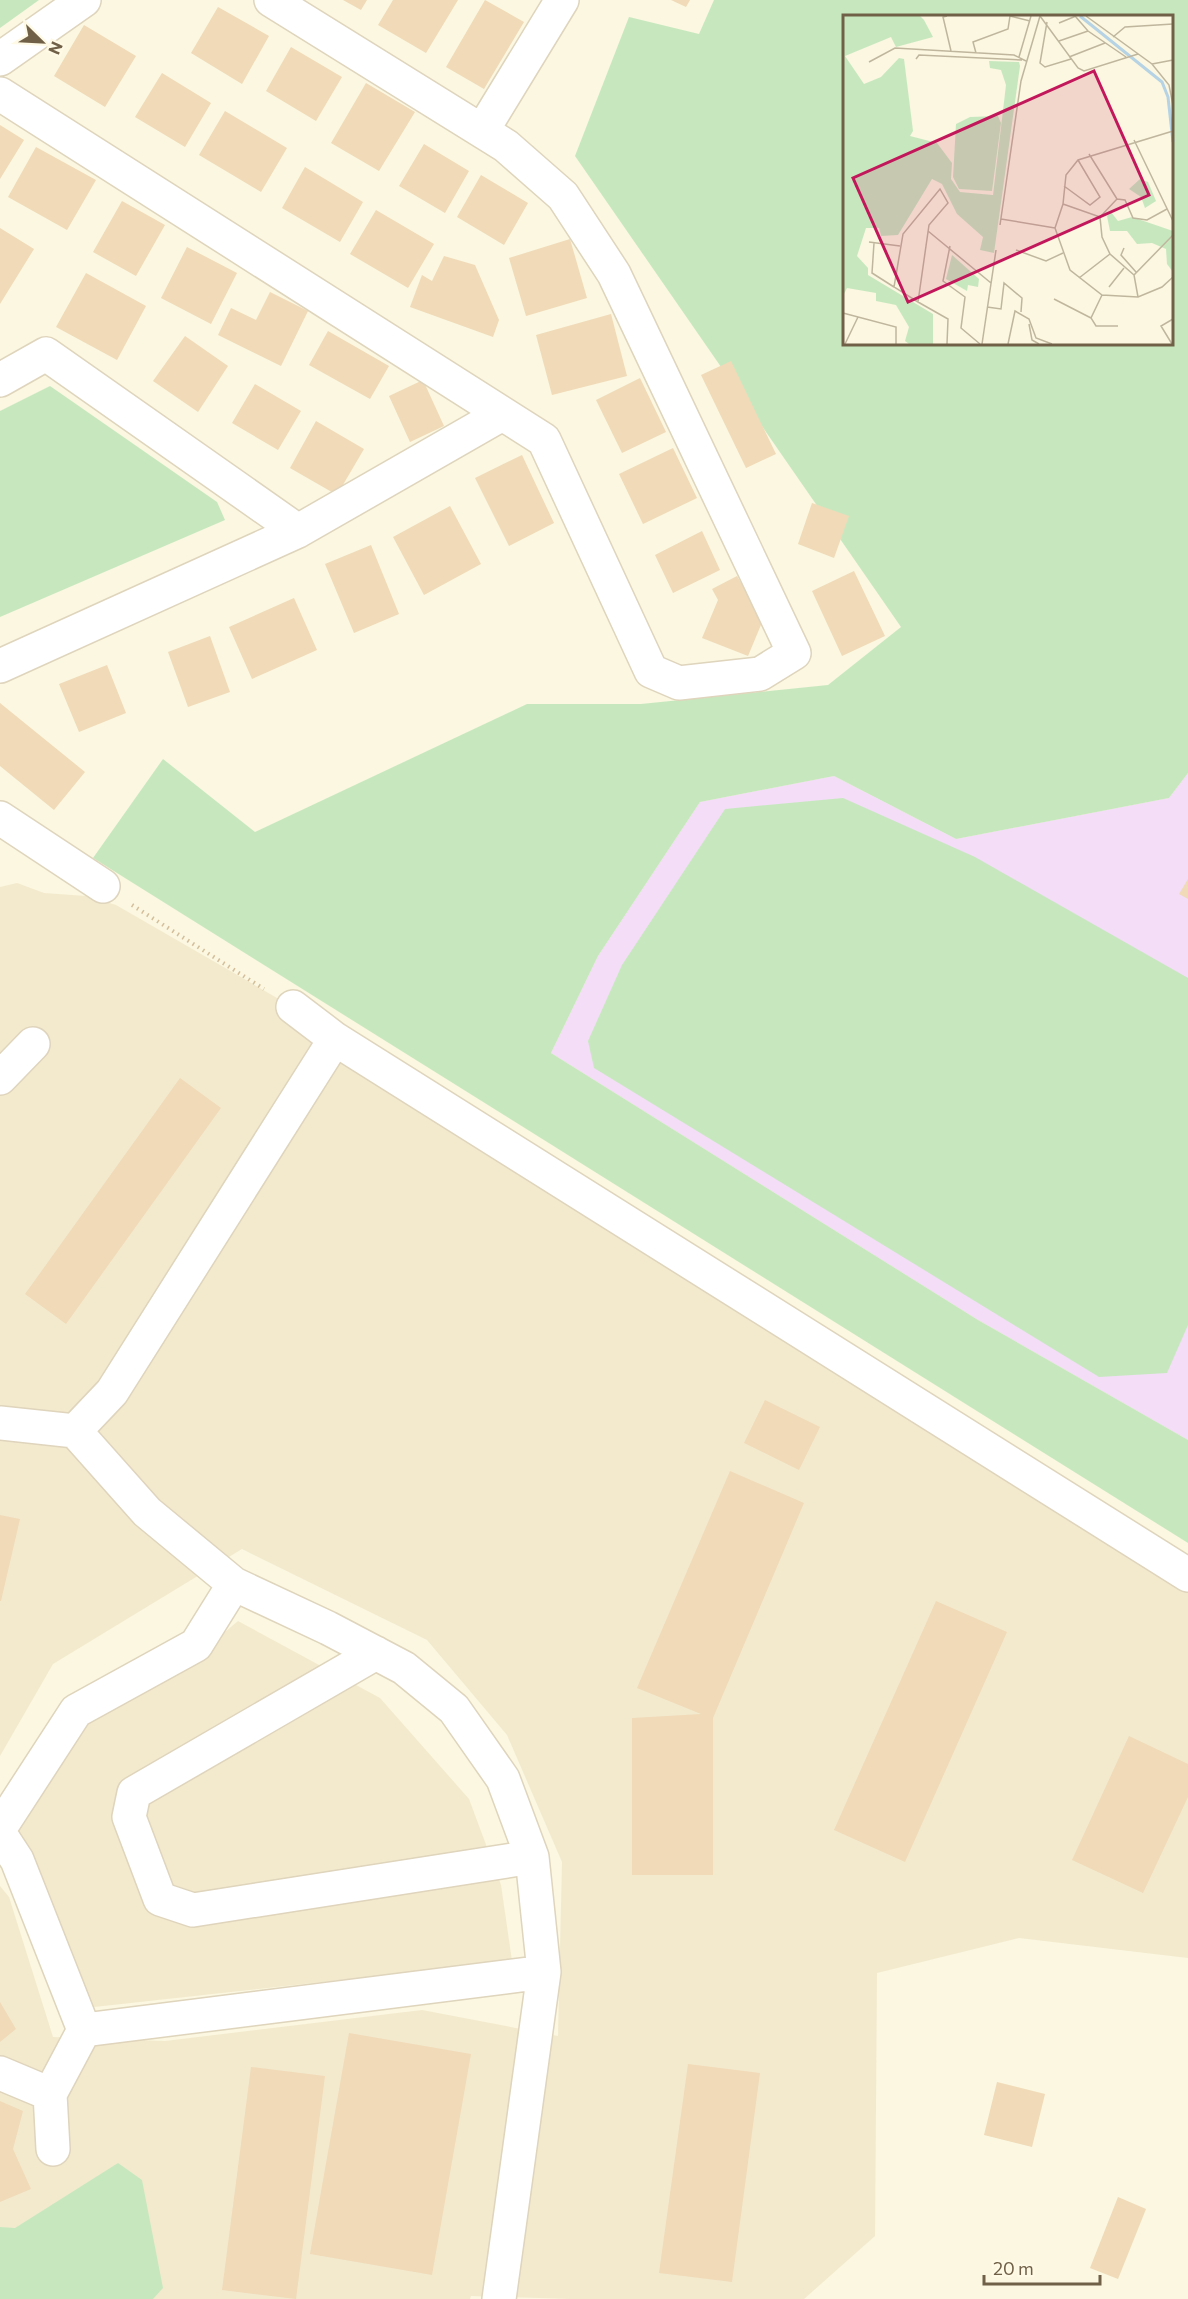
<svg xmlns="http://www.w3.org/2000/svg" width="1188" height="2299" viewBox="0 0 1188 2299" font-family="Commissioner,sans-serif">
<rect width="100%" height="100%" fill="#fbf7e0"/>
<path fill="#f3eace" d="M17 883 44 893 86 896 116 905 303 1013 1188 1583V1958L1019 1938 877 1973 875 2236 804 2299H570L471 2296 470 2299H0V1886L9 1897 53 2037 165 2041 422 2010 558 2036 562 1862 507 1735 427 1640 242 1549 53 1664 0 1756V887Z
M238 1621 380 1698 469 1799 501 1885 512 1961 94 2007 83 1999 12 1832 87 1718 205 1649Z"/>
<path fill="#f3ddf7" d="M1188 773V1440L978 1320 551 1053 598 956 700 802 834 776 956 839 1169 798Z"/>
<path fill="#c7e8bf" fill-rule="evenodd" d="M0 0H39L0 28Z
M714 0H1188V773L1169 798 956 839 834 776 700 802 598 956 551 1053 978 1320 1188 1440V1543L93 858 163 759 255 832 527 704H641L828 685 901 627 575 156 629 17 699 34ZM844 16H1172V344H844Z
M50 386 217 502 225 520 0 617V411Z
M843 798 975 857 1188 978V1325L1167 1373 1099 1377 594 1068 588 1041 622 965 725 809Z
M118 2163 142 2180 163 2288 153 2299H0V2227L15 2228Z"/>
<path fill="#f0dab8" d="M343 0H367L361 10Z
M393 0H458L426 53 378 25Z
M485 0 524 22 484 89 446 67Z
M671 0H690L686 7Z
M218 7 269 36 242 84 191 53Z
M84 25 136 56 105 107 54 76Z
M291 47 342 77 316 121 266 91Z
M162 73 211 103 185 147 135 117Z
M366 83 415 112 379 171 331 143Z
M225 111 287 148 261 192 199 155Z
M0 125 24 140 0 179Z
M424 144 469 171 445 213 399 186Z
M36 147 96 180 67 230 8 197Z
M305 167 363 202 340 242 282 208Z
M481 175 528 203 504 245 457 217Z
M122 201 165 225 136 276 93 252Z
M376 210 434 244 408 288 350 254Z
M0 228 34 249 0 304Z
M570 239 587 298 526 316 509 258Z
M187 247 237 273 211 324 161 298Z
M444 256 475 265 499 320 493 337 410 307 422 275 432 281Z
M86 273 146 306 117 360 56 327Z
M270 292 308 311 281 366 218 335 231 308 256 320Z
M611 314 627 376 552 395 536 335Z
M328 331 389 366 370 399 309 365Z
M185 336 228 366 198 412 153 381Z
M731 361 776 454 746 468 701 375Z
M640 378 666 432 622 453 596 400Z
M423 380 444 426 410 442 389 396Z
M255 384 301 411 278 450 232 423Z
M316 421 364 449 337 495 290 468Z
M673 448 697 498 643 524 619 474Z
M522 455 554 523 509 546 475 478Z
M812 503 849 516 834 558 798 544Z
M450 506 481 564 424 595 393 537Z
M702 531 720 570 673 593 655 555Z
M371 545 399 614 354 633 325 564Z
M854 571 885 636 842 656 812 591Z
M737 576 763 620 748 656 702 638 718 600 712 589Z
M294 598 317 650 252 679 229 627Z
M210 636 230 692 188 707 168 652Z
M107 665 126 713 79 732 59 684Z
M0 703 85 772 54 810 0 766Z
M1188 879V899L1179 894Z
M180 1078 221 1108 66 1324 25 1294Z
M765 1400 820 1427 799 1470 744 1443Z
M730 1471 804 1503 713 1718V1875H632V1718L701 1714 637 1688Z
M0 1515 20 1519 1 1601H0Z
M936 1601 1007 1632 905 1862 834 1830Z
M1129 1736 1188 1764V1797L1143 1893 1072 1860Z
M0 2002 16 2029 0 2042Z
M349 2033 471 2054 432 2275 310 2254Z
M688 2064 760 2073 732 2282 659 2273Z
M251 2067 325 2076 296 2299 222 2290Z
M997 2082 1045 2094 1032 2147 984 2135Z
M0 2101 23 2111 13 2149 31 2189 0 2202Z
M1118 2197 1146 2209 1118 2279 1090 2268Z"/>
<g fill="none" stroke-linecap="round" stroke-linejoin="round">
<defs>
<path id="minor" d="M0 59 84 0
M0 94 544 440 651 671 679 683 760 674 794 653 614 274 563 196 506 146 271 0
M482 131 562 0
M0 380 46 354 298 531
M0 666 298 531 502 414
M0 818 103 886
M293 1007 335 1039 1188 1575
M0 1078 33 1044
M0 1423 75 1431 147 1512 234 1584 328 1628 404 1668 454 1709 503 1779 532 1857 544 1972 499 2299
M75 1431 112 1392 335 1039
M376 1653 134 1793 129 1817 160 1899 193 1910 532 1857
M0 1828 76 1711 196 1645 234 1584
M0 1834 17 1860 84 2030 544 1972
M0 2073 50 2094 84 2030
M50 2094 53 2149"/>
</defs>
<use href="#minor" stroke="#dfd4bc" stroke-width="36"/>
<path stroke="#d4be9c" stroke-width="4" stroke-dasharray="1.5 4.5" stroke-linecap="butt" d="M132 905 264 989"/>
<use href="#minor" stroke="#fff" stroke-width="33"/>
</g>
<g transform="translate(843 15)">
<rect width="330" height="330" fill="#fbf7e0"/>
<path d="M0 1H77L81 5 90 22 53 32 48 22 2 41 21 69 38 62 56 43 61 44 70 116 67 121 94 128 109 148 108 164 117 177 150 180 163 70 158 55 147 53 146 46 176 47 177 51 151 238 137 235 140 222 114 199 99 169 89 164 55 220 38 221 36 213H23L14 241 25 253V260L90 299V329H66L62 326 66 312 53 290 33 286V278L4 273 0 281ZM155 101 158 108 149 176 116 174 110 162 113 109 127 102ZM297 164 305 167 313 186 302 193 298 182 286 174ZM268 197 275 206 289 202 330 216V257L324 249 323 234 309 228 294 229 284 216H267L264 201ZM109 240 136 264 135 272 125 270 124 276 103 264Z" fill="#c7e8bf"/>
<path fill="none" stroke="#b5d3e4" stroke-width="3" d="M237 1 319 67 325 82 330 127"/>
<path fill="none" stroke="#c0b69e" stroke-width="1.5" d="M104 1 100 2 108 36M167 1 187 6M197 1 235 53 241 56 295 39M232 1 245 16 283 42M243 1 309 49 326 70 330 90M204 7 197 48 202 52 228 44M216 8 233 1M270 22 282 12 330 9M216 26 245 16M133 38 130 27 165 14 167 1M176 42 188 1M226 42 262 28M73 44 76 40 179 45M26 47 52 33 171 40 183 46M309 49 330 45M330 116 235 145 223 160 220 189 212 213 227 255 259 280 295 282 319 272 330 262M291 125 330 206M246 139 274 184 257 202 259 222 267 239 291 260M221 171 247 190 257 182 235 145M274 184 282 185 290 203 304 205 324 194M220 189 257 202M158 204 212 213M157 210 178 66 197 1M85 216 148 268M26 227 57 231M31 228 29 258 51 272M107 231 100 266 122 282 118 313 137 329M281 233 278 240 293 257M173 235 203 246 220 238M236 263 267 239M266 272 281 253M259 280 248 303 253 311H275M295 282 291 260 330 220M211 284 248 303M75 287 86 210 105 188 97 174 60 219 51 272 75 287 105 304 104 329M144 292 158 294 161 268 179 283 178 297M0 298 53 312V329M186 309 189 325 196 329M2 329 15 302M139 329 153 235M165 329 172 296 186 304 193 323 209 329M329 329 318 311 330 304"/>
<path fill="#c2185b" fill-opacity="0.15" stroke="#c2185b" stroke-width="3" d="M251 56 306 180 65 287 10 163Z"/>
<rect width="330" height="330" fill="none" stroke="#716048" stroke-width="3"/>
</g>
<g transform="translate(42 42) rotate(114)" stroke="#fffae5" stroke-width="4.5" paint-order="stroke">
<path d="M0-4.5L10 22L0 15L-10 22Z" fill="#716048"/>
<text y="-9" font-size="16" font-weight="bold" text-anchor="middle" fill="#716048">N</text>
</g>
<path d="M984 2275v9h116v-9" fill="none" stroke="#716048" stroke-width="3"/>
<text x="993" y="2275" font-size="18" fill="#716048" stroke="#fffae5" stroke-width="4.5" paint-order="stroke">20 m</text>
</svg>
